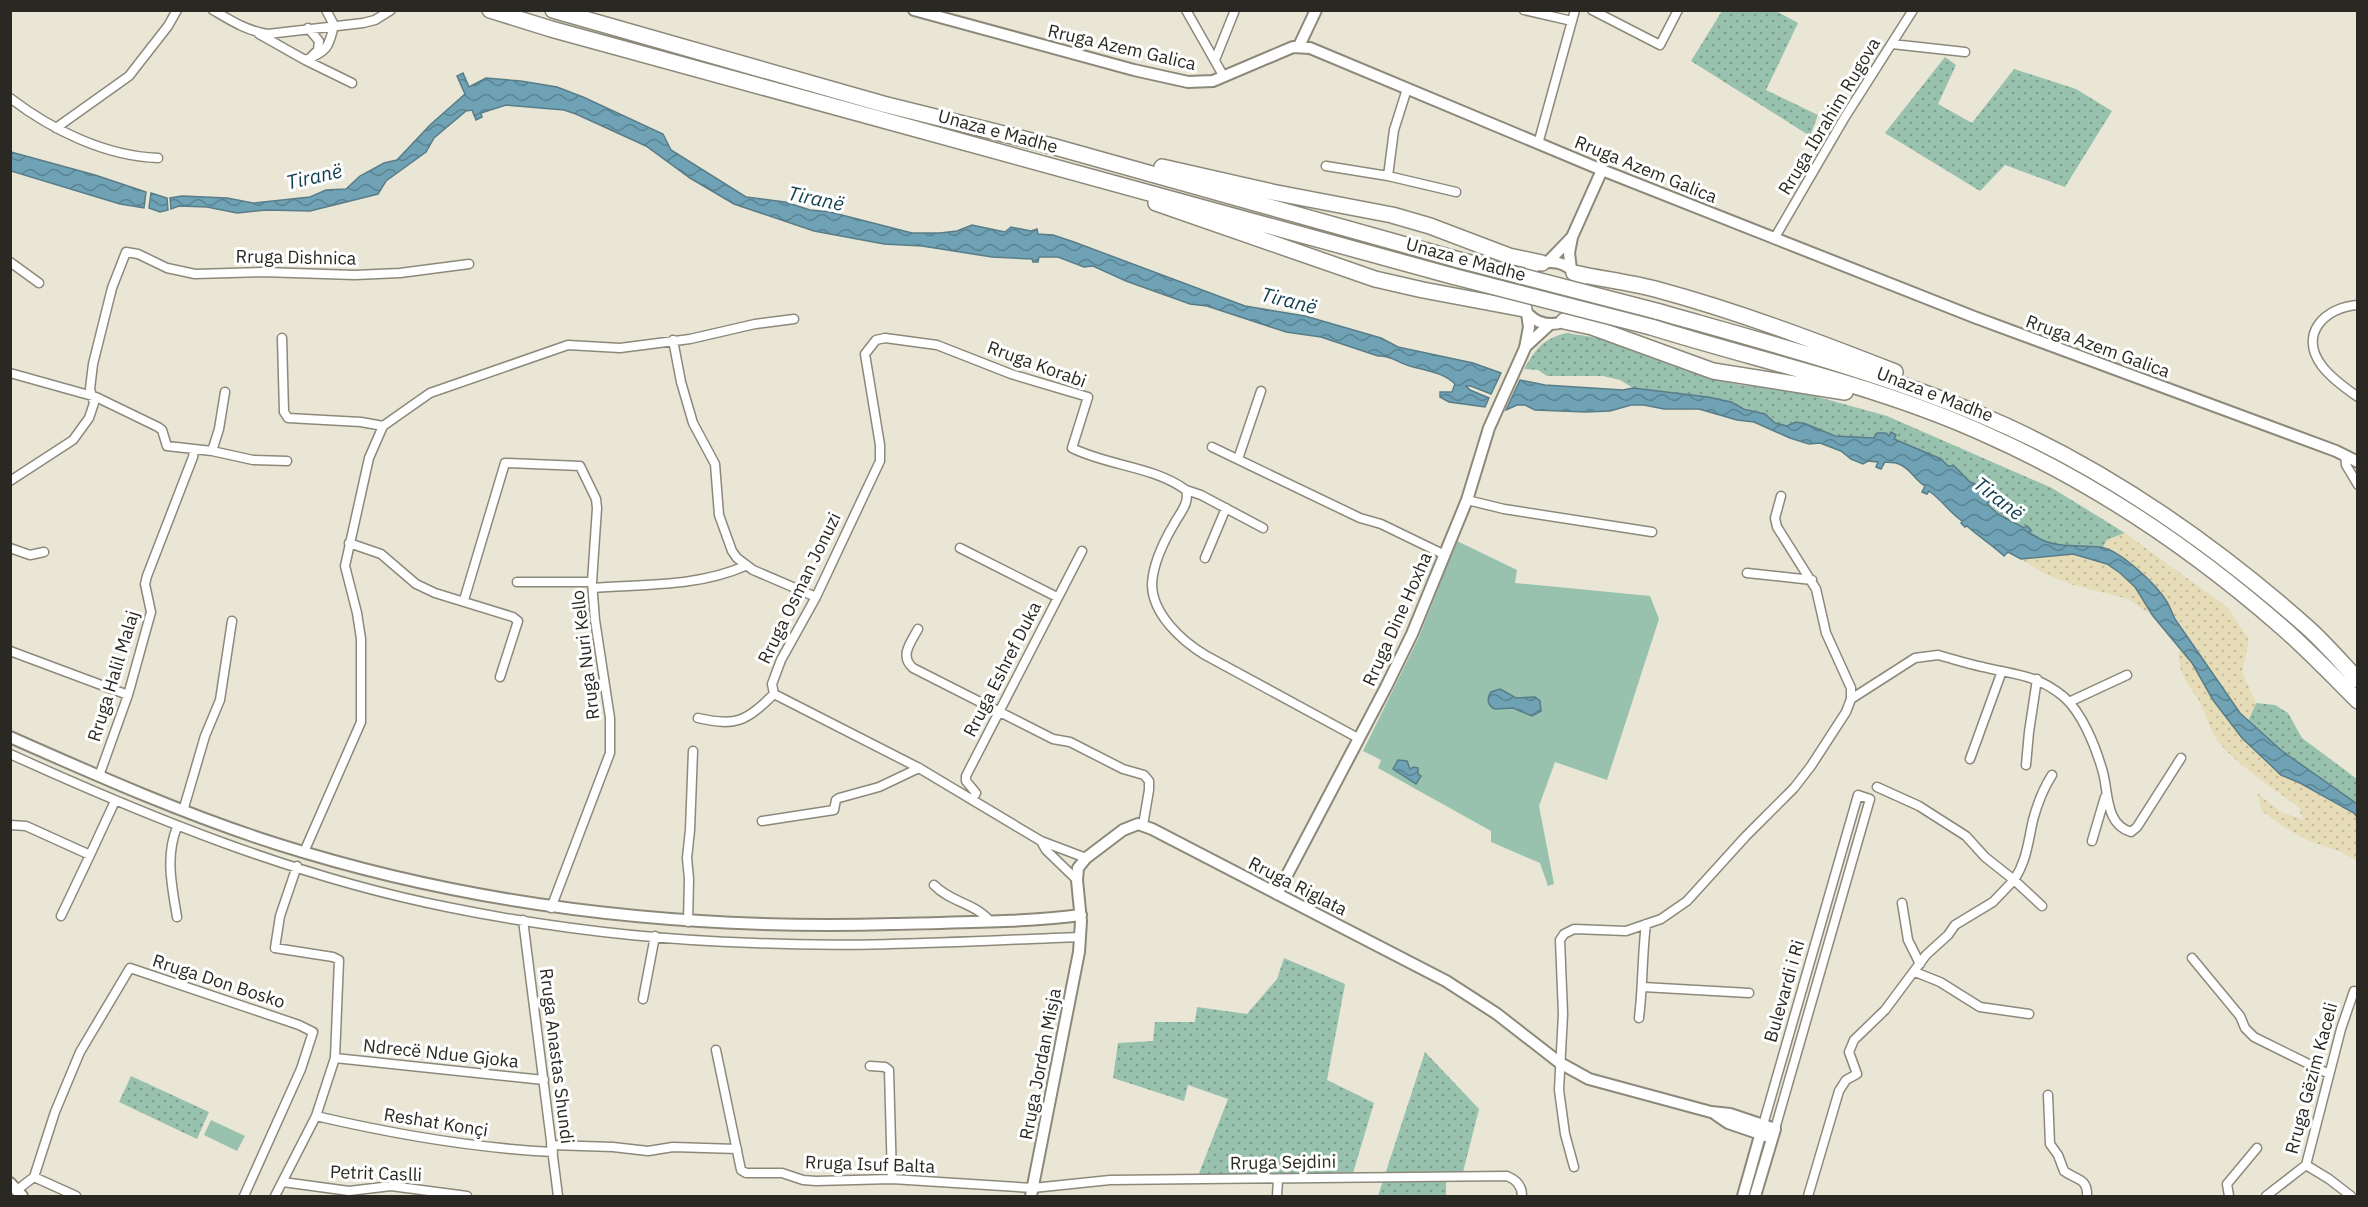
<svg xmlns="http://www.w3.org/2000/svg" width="2368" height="1207" viewBox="0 0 2368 1207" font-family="'IBM Plex Sans',sans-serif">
<defs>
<pattern id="green-dots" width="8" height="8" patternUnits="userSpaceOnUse" patternTransform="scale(1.5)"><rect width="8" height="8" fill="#98c1ae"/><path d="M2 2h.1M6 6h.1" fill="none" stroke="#7c9d8d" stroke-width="1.8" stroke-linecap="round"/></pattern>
<pattern id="sand-dots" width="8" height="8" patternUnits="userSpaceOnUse" patternTransform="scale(1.5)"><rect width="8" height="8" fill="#e6dcb7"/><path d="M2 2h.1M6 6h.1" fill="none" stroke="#c5bd9d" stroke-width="1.8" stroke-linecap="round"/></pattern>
<pattern id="water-waves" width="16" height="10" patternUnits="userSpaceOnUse" patternTransform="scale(1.5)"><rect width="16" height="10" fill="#6ea2b4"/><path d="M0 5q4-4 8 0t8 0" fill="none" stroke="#5a8492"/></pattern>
</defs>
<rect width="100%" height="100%" fill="#e9e6d6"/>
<path fill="url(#green-dots)" d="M1722 11H1776L1798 23 1766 90 1818 115 1810 136 1691 61Z
M1945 57 1956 65 1938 104 1972 123 2014 69 2076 89 2112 111 2065 187 2005 165 1980 191 1885 133Z
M1566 333 1600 338 1710 378 1741 385 1793 390 1887 416 2052 488 2125 533 2107 540 2103 547C2079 546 2039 551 2026 526L2024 528 1998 514 1987 504 1991 500 1978 485 1970 482 1954 466H1948L1941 460 1894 439 1891 433 1889 437 1858 438 1835 436 1806 424 1796 422 1787 426 1775 423 1765 414 1708 397 1633 388 1620 380 1603 376H1547L1538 370 1524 369C1537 348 1541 340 1566 333Z
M2256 703 2275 705 2288 713 2302 738 2357 779V804C2320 777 2280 754 2248 721Z
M1284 958 1345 984 1327 1080 1374 1103 1353 1173 1198 1176 1228 1099 1188 1085 1184 1101 1113 1078 1118 1043 1153 1041 1155 1022H1195L1197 1007 1247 1014 1277 979Z
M1425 1052 1479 1109 1463 1172H1446V1196H1378Z
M131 1076 209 1112 197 1139 119 1102Z"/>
<path fill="url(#sand-dots)" d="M2125 533 2227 607 2249 640 2242 672 2256 703 2248 721 2226 696 2159 591 2119 555 2103 547 2107 540Z
M2073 554C2096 560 2121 567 2135 587 2141 596 2146 607 2153 616L2128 599 2073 585 2043 573 2021 559Z
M2180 648 2192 663 2224 715 2243 738 2281 775 2300 783 2354 813 2357 817V861L2341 852 2309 841 2284 827 2262 811 2257 793 2281 812 2305 820 2299 811 2302 810C2279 792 2235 764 2218 741 2209 730 2206 712 2198 699 2187 683 2175 668 2180 648Z"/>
<path fill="#98c1ae" d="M1457 541 1517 570 1515 583 1650 596 1659 619 1607 780 1555 762 1539 806 1554 884 1548 886 1540 863 1491 842V831L1378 768 1381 760 1363 751 1419 637Z
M211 1120 245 1136 237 1151 204 1135Z"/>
<path fill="url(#water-waves)" stroke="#597d88" stroke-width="1.5" d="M463 73 469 87 486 78 521 81 557 87 583 97 663 134 671 150 746 197 785 202 810 210 830 212 912 233H940L957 231 972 225 1005 232 1011 227 1031 231 1037 229 1038 234 1053 235 1074 242 1245 306 1305 316 1381 338 1398 347 1473 363 1501 373 1491 394 1471 386H1466L1470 390 1489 398 1485 407 1449 402 1440 397V392H1452L1455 384C1443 372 1426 371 1410 366 1398 363 1391 355 1378 356L1321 337 1286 332 1207 306 1190 304 1126 281 1093 266 1084 267 1058 257H1039L1038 262H1033L1032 259 992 257 922 246 884 244 814 231 734 204 690 178 646 146 576 114 564 110 506 105 481 113 482 117 476 120 472 110 466 111 434 138 426 152 386 181 378 194 310 211 266 210 237 213 207 207 179 206 171 209 170 198 182 196 227 198 253 203 310 197 326 190 346 189 360 176 384 163 397 160 430 125 465 94 457 76Z
M11 152 95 175 146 192 144 208 120 204 11 171Z
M151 193 167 198 168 210 160 212 149 208Z
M1520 380 1545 385 1623 390 1633 388 1708 397 1731 402 1744 409 1765 414 1775 423 1787 426 1796 422 1806 424 1835 436 1874 438 1877 433H1886L1889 436 1891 432 1896 435 1894 439 1941 459 1948 466H1954L1970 482 1978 485 1991 500 1987 504 1998 514 2024 528 2027 526 2031 530 2029 532C2052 550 2073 544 2100 547 2119 549 2157 585 2167 602 2170 607 2172 613 2175 619L2240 713 2282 751 2357 804V817L2354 813 2300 783 2281 775 2242 738 2213 700 2192 663 2153 616 2135 587 2120 573 2107 564 2073 554 2021 559 2008 552 2004 556C1994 546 1979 537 1967 526L1965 527 1961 523 1962 521C1949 512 1942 500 1929 491L1927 494 1922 492 1925 486C1914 479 1911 469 1899 464 1895 462 1890 463 1885 462L1881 469 1876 467 1878 462 1868 461 1863 464 1851 459 1841 451 1820 443 1809 444 1790 438 1754 422 1737 420 1699 409H1664L1644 405H1631L1610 411 1586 412 1535 410 1525 405H1517L1506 410Z
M1500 689 1516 698 1535 697 1540 701 1541 711 1532 716 1513 708 1495 709C1488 706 1486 699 1491 692Z
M1398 760 1407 761 1410 769 1414 767 1418 768V774L1421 776 1416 784 1393 769Z"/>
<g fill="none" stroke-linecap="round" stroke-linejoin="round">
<defs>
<path id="street" d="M213 10C230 20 247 31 268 34L363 23 375 20 391 10
M326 10 334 25
M1186 10 1224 77
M1524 10 1572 21
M1592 10 1660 45 1678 10
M308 28 319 41 318 50 311 57
M259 34 305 60 352 83
M1892 44 1965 52
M305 60C327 52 329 47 334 25
M1215 60 1235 10
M10 98C52 130 105 156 158 158
M56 128 129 76 168 26 177 10
M1538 144 1575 10
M1326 166 1388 176 1456 192
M1388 176 1394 130 1407 89
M1774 239 1845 117 1913 10
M10 262 39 283
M2358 305C2325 307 2298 334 2322 366 2331 378 2345 388 2358 397
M282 338 284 412 288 418 361 422 383 426
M673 340 681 382 693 423 715 464 719 515 732 551 737 558 753 570 816 597
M10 373 96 397 158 427 162 430 167 446 212 451 253 460 287 461
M1212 447 1360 518 1381 524 1443 554
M212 451 219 429 225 392
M2345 455 2346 465 2358 485
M1238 459 1261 391
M10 481 73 440 89 418 94 403 90 389 93 364 112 288 126 252 138 254 167 268 195 274 262 272 355 275 400 273 469 264
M1186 490 1201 495 1263 528
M1467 500 1504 509 1652 532
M349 543 381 554 416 584 435 593 513 617 518 621 500 677
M10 548 30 555 44 552
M960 548 1057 597
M1205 558 1226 508
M1747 573 1812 580
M517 582H592
M593 588C644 584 697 587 745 566
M464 600 505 463 580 466 596 499 597 508 592 582 595 620 610 718V753L551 908
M918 629C911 642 899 656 913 668L1053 739 1070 742 1123 769 1144 775 1149 781V790L1143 825
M10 651 128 695
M774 694 772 684 781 660 816 597 880 461V445L865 354 876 340 885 338 937 345 1011 374 1088 397 1072 448C1108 466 1153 466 1186 490 1190 503 1180 513 1174 524 1164 541 1153 563 1152 584 1152 614 1182 641 1205 655L1358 738
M774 694 919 768 1041 841 1086 858
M1851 699 1915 658 1938 655C1953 659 1968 664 1983 667 2014 675 2037 674 2064 697 2082 713 2095 745 2102 769 2109 790 2104 824 2131 832L2137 827 2181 758
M2069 702 2127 675
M698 718C737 727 746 721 774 694
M10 754C151 818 296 877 447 907 545 927 655 940 754 943 863 948 972 941 1080 937
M1970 759 2002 671
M2026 765 2029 732 2037 679
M99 776 128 695 151 612 145 584 147 576 193 457 194 449
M972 800 976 793 966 781V776L1082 551
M183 811 205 736 220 700 232 621
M762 821 834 810 836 800 839 798 879 787 919 768
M10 825 26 826 90 855 115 801
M1041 841 1046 850 1077 880
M2092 841 2105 797
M304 852 361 722V639L357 613 345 566 369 458 383 426 430 393 568 345 620 348 690 339 755 324 794 319
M934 885C950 902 975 903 990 921
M1902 903 1908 940 1920 964
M2042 906 2014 880C2027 860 2028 842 2033 820 2037 805 2043 789 2052 775
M61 916 90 855
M177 917C172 886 165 857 177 827
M523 920 558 1196
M688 922 689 879 687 858 690 830 693 751
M2192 958 2240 1016 2245 1028 2254 1037 2329 1074
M1915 972 1940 982 1980 1007 2029 1014
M1643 987 1749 993
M643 999 655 936
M1639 1018C1643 986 1642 955 1646 924
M716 1050 741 1170 746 1173H782L803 1180 816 1181 892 1179 1033 1188 1110 1180 1507 1176C1517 1180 1522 1186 1522 1196
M335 1058 544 1080
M870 1066 885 1067 889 1070 892 1179
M2048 1095 2050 1144 2058 1155 2064 1171C2076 1180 2088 1178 2087 1196
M316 1116C393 1134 473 1148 553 1152
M1763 1125 1858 795 1870 799 1775 1129
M551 1145 613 1147 648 1151 673 1147 737 1149
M2306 1165 2329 1179 2351 1196
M1574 1167 1565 1134 1559 1090 1563 1014 1560 940 1564 934 1574 929 1626 931 1661 919 1687 901 1746 836 1794 788 1811 766 1846 712 1851 699V688L1826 633 1816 589 1777 527 1775 518 1781 496
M283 1182 349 1191 391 1186 467 1196
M17 1190 34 1177
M76 1196 34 1177 55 1112 80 1052 130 968 299 1025 313 1032 301 1069 244 1196
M275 1196 316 1116 335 1058 339 960 333 957 275 948 280 916 297 866
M1277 1196 1278 1180
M1808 1196 1839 1091 1846 1080 1857 1074 1849 1052 1854 1040 1885 1010 1926 955 1948 935 1955 925 1993 902 2014 880 1985 857 1966 836 1919 806 1877 787
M2229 1196 2227 1184 2257 1148
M2266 1196 2306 1165 2341 1029 2354 991 2358 993"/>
<path id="secondary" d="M914 10 1134 70 1188 82 1213 81 1293 47 1310 48 1602 170 1974 317 2336 451 2358 462
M1299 46 1316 10
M1572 237 1602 170
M1548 262 1572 237 1569 253 1571 269
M1520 293a31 31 0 1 1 62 0a31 31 0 1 1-62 0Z
M1525 347 1550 324
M10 737C98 776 186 815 277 844 478 908 684 930 893 924 956 922 1019 923 1081 915
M1277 894 1386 687 1412 634 1467 500 1489 428 1525 348 1529 327 1527 313
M1712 1112 1728 1123 1766 1136
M10 1183 22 1196
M1031 1196 1079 952 1081 921 1077 880 1078 868 1086 858 1123 830 1138 824 1152 829 1446 981 1497 1014 1560 1063 1589 1079 1711 1112 1730 1114 1775 1129 1755 1196
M1743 1196 1763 1125"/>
<path id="highway" d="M490 10 551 29 1452 276
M553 10 883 104 1048 145 1459 260
M1162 167 1272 192 1392 215 1430 226 1509 256 1542 263
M1156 203 1375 279 1423 290 1524 309
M1574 273C1601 279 1628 282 1655 289 1737 311 1816 341 1895 372
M1656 311C1765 342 1876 371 1981 415 2100 465 2211 542 2307 627 2325 643 2341 662 2358 680
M1564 321 1592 327 1713 371 1845 392
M1651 327C1763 362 1880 386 1987 435 2095 483 2194 550 2283 628 2309 651 2333 676 2358 701"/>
</defs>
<use href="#street" stroke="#8c897b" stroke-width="11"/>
<use href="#secondary" stroke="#8c897b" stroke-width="14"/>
<use href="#highway" stroke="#8c897b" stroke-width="18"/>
<use href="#street" stroke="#fff" stroke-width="8"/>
<use href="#secondary" stroke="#fff" stroke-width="10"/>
<use href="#highway" stroke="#fff" stroke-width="15"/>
<defs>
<path id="highway-bridge" d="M1459 260 1656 311
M1452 276 1651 327"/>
</defs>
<use href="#highway-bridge" stroke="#8c897b" stroke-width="18" stroke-linecap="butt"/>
<use href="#highway-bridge" stroke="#fff" stroke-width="15"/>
</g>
<g text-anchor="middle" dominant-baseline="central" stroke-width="6" stroke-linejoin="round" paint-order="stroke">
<g font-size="18" fill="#292822" stroke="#fff">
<text transform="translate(1122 47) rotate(13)">Rruga Azem Galica</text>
<text transform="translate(1829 116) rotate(-59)">Rruga Ibrahim Rugova</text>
<text transform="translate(998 131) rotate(15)">Unaza e Madhe</text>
<text transform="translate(1646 169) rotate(22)">Rruga Azem Galica</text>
<text transform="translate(296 257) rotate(1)">Rruga Dishnica</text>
<text transform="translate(1466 259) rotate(15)">Unaza e Madhe</text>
<text transform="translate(2098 346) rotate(20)">Rruga Azem Galica</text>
<text transform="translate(1037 364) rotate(20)">Rruga Korabi</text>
<text transform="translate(1935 394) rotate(21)">Unaza e Madhe</text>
<text transform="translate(799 588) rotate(-64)">Rruga Osman Jonuzi</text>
<text transform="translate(1397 619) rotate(-66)">Rruga Dine Hoxha</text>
<text transform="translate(585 655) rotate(-97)">Rruga Nuri Kello</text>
<text transform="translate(1002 669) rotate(-63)">Rruga Eshref Duka</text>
<text transform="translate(113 676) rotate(-73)">Rruga Halil Malaj</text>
<text transform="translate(1298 886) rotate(27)">Rruga Riglata</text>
<text transform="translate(219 981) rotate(18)">Rruga Don Bosko</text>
<text transform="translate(1784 991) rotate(-74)">Bulevardi i Ri</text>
<text transform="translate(441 1053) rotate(6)">Ndrecë Ndue Gjoka</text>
<text transform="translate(557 1056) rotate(83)">Rruga Anastas Shundi</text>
<text transform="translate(1040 1064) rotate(-79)">Rruga Jordan Misja</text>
<text transform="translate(2311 1078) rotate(-75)">Rruga Gëzim Kaceli</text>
<text transform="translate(436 1122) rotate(9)">Reshat Konçi</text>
<text transform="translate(1283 1162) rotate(-1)">Rruga Sejdini</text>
<text transform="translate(870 1164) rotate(2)">Rruga Isuf Balta</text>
<text transform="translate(376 1173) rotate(2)">Petrit Caslli</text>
</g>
<g font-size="20" font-style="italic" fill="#103f4d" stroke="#fff">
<text transform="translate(314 176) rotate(-13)">Tiranë</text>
<text transform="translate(816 198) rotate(12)">Tiranë</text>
<text transform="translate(1289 300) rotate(14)">Tiranë</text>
<text transform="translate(1999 498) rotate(38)">Tiranë</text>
</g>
</g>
<rect width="2368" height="1207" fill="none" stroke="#292822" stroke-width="24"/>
</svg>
